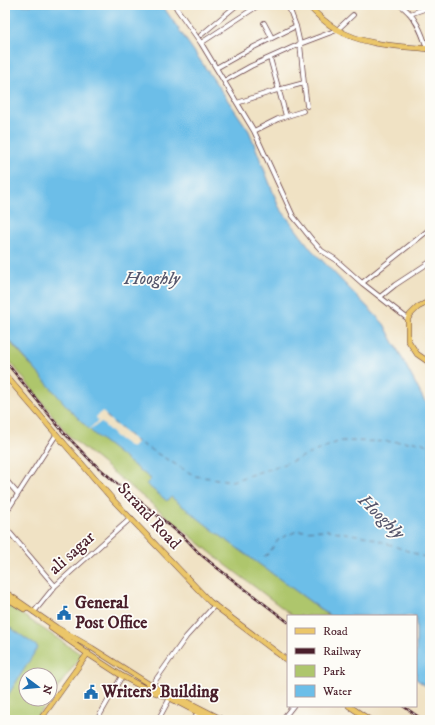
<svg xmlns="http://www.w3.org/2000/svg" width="435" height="725" viewBox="0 0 435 725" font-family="'IM FELL DW Pica',serif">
<rect width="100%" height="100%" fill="#fdfcf7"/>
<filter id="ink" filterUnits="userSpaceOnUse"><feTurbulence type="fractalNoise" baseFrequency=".025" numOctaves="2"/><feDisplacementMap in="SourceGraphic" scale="8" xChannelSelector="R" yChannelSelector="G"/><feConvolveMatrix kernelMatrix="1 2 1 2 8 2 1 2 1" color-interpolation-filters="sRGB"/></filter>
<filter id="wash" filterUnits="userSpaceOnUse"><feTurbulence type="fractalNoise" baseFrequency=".012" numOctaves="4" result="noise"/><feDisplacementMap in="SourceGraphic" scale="16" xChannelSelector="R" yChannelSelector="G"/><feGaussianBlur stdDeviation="0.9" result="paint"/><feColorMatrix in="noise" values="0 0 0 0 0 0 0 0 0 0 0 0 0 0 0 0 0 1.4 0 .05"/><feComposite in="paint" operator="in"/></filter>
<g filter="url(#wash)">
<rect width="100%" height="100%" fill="#f0e2c4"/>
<path fill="#aec66c" stroke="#7c724c" d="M5 340 7 342 9 341 89 429 151 479 329 616H293L222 562 69 436 5 355Z
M5 603 82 655 50 698V675H26V699H50L34 720H5Z"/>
<path fill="#6cbee8" stroke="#5b6e8a" d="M5 5H162L249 131 279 207 311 249 384 324 424 400 430 406V689L416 679V616H330L218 534 171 497 167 501 146 484 151 479 95 435 71 411 10 341 7 342 5 340Z
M5 624 38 647 5 700Z"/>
<path fill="#f0e2c4" d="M102 411 112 422 137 442 132 448 116 437 101 422 90 430 89 429 98 421 96 417Z"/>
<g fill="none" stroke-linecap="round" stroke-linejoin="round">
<path stroke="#56576d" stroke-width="1" stroke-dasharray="5 4" stroke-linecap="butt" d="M106 416 136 441 195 476 232 481 290 462 340 441 421 442 430 447
M264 556 267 555 279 539 297 531 327 530 369 537 430 559"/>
</g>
</g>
<g filter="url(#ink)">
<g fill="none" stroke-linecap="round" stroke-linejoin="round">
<defs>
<path id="minor" d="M178 5 176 7 177 9 201 43 254 131 293 216 313 241 322 251 335 259 362 283 408 319
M400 5C415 15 422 32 427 49
M410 14 430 7
M264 23 272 38
M201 35 237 5
M201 43 259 5
M270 58 286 116
M216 68 250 49 296 26 288 5
M224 81 251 66 300 44 296 26
M304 83 307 106
M237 103 274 91 304 83 300 44 337 30 353 15
M254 131 278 119 303 111
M362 283 430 229
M380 297 395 285 430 262
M5 479 18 494
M5 514 56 435
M5 527 55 586
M34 612 55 586 131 518
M150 688 186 637 215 605
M97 720 122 676
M158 720 171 696
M194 720 198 713
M282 720 293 706"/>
<path id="major" d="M308 5C316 14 326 23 336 29 365 46 398 46 430 49
M430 301 418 307 410 315 408 319V340L417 354 430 363
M5 375 114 501 210 602 288 661
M5 592 57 628 92 648 152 686 180 698 223 720
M5 597 24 609
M51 628 88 654 122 676 148 690 170 698 212 720
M349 706 370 720
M40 720 88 653"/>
</defs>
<use href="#minor" stroke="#633c42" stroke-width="5.5"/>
<use href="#major" stroke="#633c42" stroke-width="6"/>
<use href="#minor" stroke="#fff" stroke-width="4"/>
<use href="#major" stroke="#ebc669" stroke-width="5"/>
<defs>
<path id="rail" d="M5 361 64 433 90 460 115 482 142 503 184 537 199 553 216 567 288 622
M403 706 423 720"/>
</defs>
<use href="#rail" stroke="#4a1f2b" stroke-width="2.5"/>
<use href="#rail" stroke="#fdfcf7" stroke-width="1" stroke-dasharray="3" stroke-linecap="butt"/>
</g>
</g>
<defs>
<symbol id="civic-bare" viewBox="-9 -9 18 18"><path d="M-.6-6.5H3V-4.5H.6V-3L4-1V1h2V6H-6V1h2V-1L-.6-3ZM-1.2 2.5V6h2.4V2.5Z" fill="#1f6fb2" stroke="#fdfcf7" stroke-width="2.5" paint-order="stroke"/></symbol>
</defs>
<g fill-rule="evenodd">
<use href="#civic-bare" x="54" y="603" width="20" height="20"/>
<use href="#civic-bare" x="81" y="682" width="20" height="20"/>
</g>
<g text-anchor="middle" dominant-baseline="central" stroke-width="3.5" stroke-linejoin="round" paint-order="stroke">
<g font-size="17" fill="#4a1f2b" stroke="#fdfcf7">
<text transform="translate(149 516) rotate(47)">Strand Road</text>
<text transform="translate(72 553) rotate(-42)">ali sagar</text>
</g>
<g font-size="17" font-weight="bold" fill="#4a1f2b" stroke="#fdfcf7" text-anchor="start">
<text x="75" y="603">General<tspan x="75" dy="20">Post Office</tspan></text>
<text x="102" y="692">Writers' Building</text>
</g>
<g font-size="18" font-style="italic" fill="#56576d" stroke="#fdfcf7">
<text x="152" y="279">Hooghly</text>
<text transform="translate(381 517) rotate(44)">Hooghly</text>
</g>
</g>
<rect width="435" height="725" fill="none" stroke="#fdfcf7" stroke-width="20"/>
<rect x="287" y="615" width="130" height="92" fill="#fdfcf7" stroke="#b5a4a5"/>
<rect x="295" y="628" width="20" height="6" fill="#ebc669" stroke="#b5a4a5"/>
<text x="323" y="635" font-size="12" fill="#4a1f2b">Road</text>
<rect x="295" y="648" width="20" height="6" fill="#4a1f2b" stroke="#b5a4a5"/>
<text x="323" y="655" font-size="12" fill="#4a1f2b">Railway</text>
<rect x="295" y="665" width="20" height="12" fill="#aec66c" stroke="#b5a4a5"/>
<text x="323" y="675" font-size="12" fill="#4a1f2b">Park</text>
<rect x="295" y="685" width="20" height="12" fill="#6cbee8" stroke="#b5a4a5"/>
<text x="323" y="695" font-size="12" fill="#4a1f2b">Water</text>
<g transform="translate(38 687) rotate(106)"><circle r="19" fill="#fdfcf7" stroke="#b5a4a5"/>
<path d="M0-3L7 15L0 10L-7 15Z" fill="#1f6fb2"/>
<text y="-6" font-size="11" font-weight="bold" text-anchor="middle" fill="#4a1f2b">N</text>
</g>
</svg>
